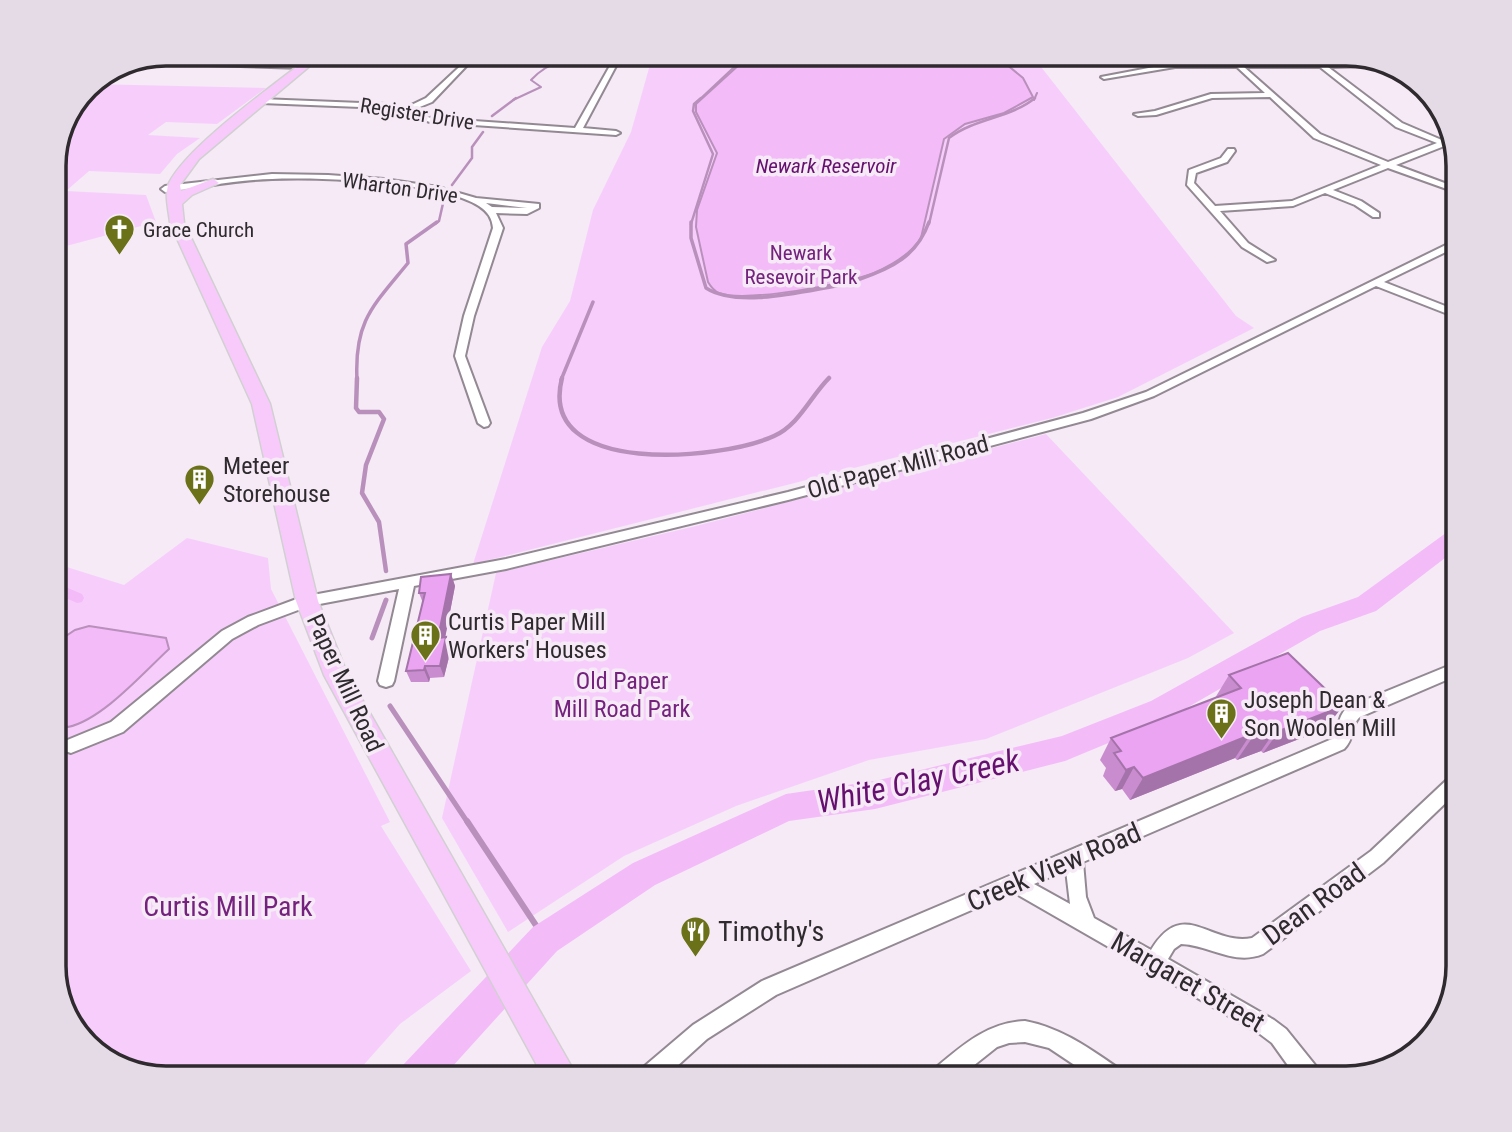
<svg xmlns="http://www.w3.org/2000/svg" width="1512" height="1132" viewBox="0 0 1512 1132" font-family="'Roboto Condensed',sans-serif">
<rect width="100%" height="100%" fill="#f5eaf6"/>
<path fill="#f7cefb" d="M653 54H1031L1236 316 1254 328 1118 397 1052 418 473 564 542 347 570 301 593 210 631 132Z
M91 84 266 88 217 124 166 122 148 135 200 138 177 154 160 174 89 171 66 191 146 195 156 222 55 249V159Z
M1046 434 1234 633 1188 658 986 739 869 760 736 806 624 856 508 932 442 818 496 573 696 526Z
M187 538 268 558 271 589 390 822 381 826 471 971 400 1024 352 1078H166L98 1054 66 1016 54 973V563L124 585Z"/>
<path fill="#f4bbf9" stroke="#b990bc" stroke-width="2" d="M751 54H994L1023 78 1033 97 1004 113 965 124 944 139 921 238C911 254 892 265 874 273 847 284 745 303 719 293 714 291 711 287 708 282L696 227 697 210 717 153 696 112V104Z
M89 626 166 638 169 649C143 673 102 720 68 727L54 721V644L75 630Z"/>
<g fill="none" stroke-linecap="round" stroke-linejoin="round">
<path stroke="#b990bc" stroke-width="2" d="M513 100 541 87 531 80C549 60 574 57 599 54
M699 100 748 54
M1034 100 1037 93"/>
<path stroke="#b990bc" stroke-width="2.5" d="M492 116 516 98
M452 185 472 158V147L483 132
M435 224 439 221 444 199
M691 224 713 154 693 111 694 104 701 98
M929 224 949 138C975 118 1011 118 1035 98"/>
<path stroke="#b990bc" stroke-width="3.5" d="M691 222V238L706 288C737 308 800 292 836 286
M860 279C892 268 917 256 929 222
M357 380C354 321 373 306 408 263L406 244 437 222
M561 380 593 302
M827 380 829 378"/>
<path stroke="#b990bc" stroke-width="4.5" d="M357 378 356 408 359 412H379L384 419 366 465 362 493 379 522 386 571
M562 378C536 478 722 460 774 436 799 425 810 397 829 378"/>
<path stroke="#b990bc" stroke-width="5" d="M372 638 386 600
M390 706 468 823"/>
<path stroke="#b990bc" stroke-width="6" d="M467 821 545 939"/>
<path fill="#f4bbf9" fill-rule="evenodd" d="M54 582 82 594 84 598 82 602 77 603 54 593Z"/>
<path fill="#f4bbf9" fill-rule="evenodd" d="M1458 528V548L1376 611 1320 631 1171 717 1065 761 875 809 789 821 655 885 557 951 442 1078H397L403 1065 533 927 633 863 786 794 875 781 1062 736 1151 701 1302 617 1358 597 1450 530Z"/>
<defs>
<path id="street" d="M1223 54H1230L1240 63H1315L1304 54C1314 54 1315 61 1324 63 1341 68 1362 60 1380 66L1328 67 1402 123 1444 141 1451 138 1452 143 1396 165 1458 188V193L1388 168 1333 190 1361 201 1379 213V217H1373L1355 205 1325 193 1293 206 1220 211 1248 243 1275 260 1267 262 1242 247 1187 185 1189 170 1221 158 1228 149H1234L1235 151 1227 162 1196 173 1194 183 1215 206 1292 201 1381 165 1314 138 1270 97 1212 98 1156 115 1138 116 1134 114 1155 111 1211 94 1265 93 1237 67H1175L1104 79 1101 77 1175 63H1232ZM1244 67H1320L1396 127 1437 143 1388 162 1320 134Z
M470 57 472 60 432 102 410 111 431 118 575 128 611 64 614 62 617 64 583 128 616 131 620 133 616 135 430 122 385 108 261 103 257 101 261 99 386 104 403 109 426 98Z
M151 60 304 64 307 66 304 68 144 63Z
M272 174 328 175 384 179 438 187 476 198 539 204V208L527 214 496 213 503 228 474 316 465 356 490 423 488 426 484 427 478 423 455 356 464 316 493 228C492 218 488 212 479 206 442 182 319 177 272 179 236 180 201 187 165 192L161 189 165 186ZM486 203 527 208 492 207Z
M1458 239V246L1384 282 1458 311V318L1376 286 1154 396 1091 419 788 500 506 569 414 586 394 681 392 685 386 687 380 685 378 681 399 589 309 606 258 625 232 639 123 732 71 753 65 751 63 746 65 741 111 722 222 631 248 617 302 597 506 559 788 492 1083 413 1146 392Z
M1458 662V675L1360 717C1350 725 1356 737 1344 749L1083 862 1086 897 1094 918 1151 950C1184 896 1209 946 1252 938L1371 851 1452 775 1458 773V791L1383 863 1263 954C1234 966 1210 945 1181 944L1174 949 1168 959 1274 1020 1286 1029 1319 1070 1322 1078H1297L1272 1043 1260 1034 1013 892 776 995 707 1039 664 1078H637L640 1070 693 1025 762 981 1332 739C1342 729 1335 718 1348 707ZM1066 870 1070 904 1034 884Z
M1025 1021C1062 1028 1090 1049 1121 1070L1124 1078H1094L1049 1048 1025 1042 1009 1043 997 1047 958 1078H930L933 1070C962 1046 986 1023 1025 1021Z"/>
<path id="primary" d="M313 54H324L199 159 180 185 181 191 213 179 219 183 192 195 182 204 184 223 270 404 318 601 347 673 578 1078H544L324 675 296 601 252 404 170 223C169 211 164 194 169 183 189 144 276 84 313 54Z"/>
</defs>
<use href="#street" stroke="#938993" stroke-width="4"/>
<use href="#primary" stroke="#d1d0d1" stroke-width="3"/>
<use href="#street" fill="#fff" fill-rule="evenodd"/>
<use href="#primary" fill="#f8cafc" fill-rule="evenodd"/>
</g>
<path fill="#c98dcf" d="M451 574 455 586 445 637 451 649 444 677 430 678 429 682H411L406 671 423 603 419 593Z
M1229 675 1325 729 1263 753 1261 751 1237 760 1235 758 1130 800 1122 789 1115 791 1103 776 1106 768 1100 760 1111 738 1215 698Z"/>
<path fill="#a473a9" d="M451 574 455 586 443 649 438 638Z
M446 637 451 649 444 677 440 666Z
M425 666 430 678 429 682 424 670Z
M1343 706 1325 729 1263 753 1279 731Z
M1277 728 1261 751 1237 760 1252 738Z
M1250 735 1235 758 1130 800 1143 778Z
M1134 767 1122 789 1115 791 1126 770Z"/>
<path fill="#eaa4f1" stroke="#a473a9" stroke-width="2" d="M451 574 438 638 446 637 440 666H425L424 670 406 671 425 593H419L421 577Z
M1288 653 1343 706 1279 731 1277 728 1252 738 1250 735 1143 778 1134 767 1126 770 1114 753 1121 751 1111 738 1241 688 1229 675Z"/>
<defs>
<symbol id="church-pin" viewBox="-11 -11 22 30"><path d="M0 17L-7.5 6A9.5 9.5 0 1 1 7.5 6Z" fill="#6a7118" stroke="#f5eaf6"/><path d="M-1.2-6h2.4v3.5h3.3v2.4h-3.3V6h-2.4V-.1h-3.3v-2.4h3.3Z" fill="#fff"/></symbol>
<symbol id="building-pin" viewBox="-11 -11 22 30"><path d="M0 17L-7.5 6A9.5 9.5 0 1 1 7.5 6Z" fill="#6a7118" stroke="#f5eaf6"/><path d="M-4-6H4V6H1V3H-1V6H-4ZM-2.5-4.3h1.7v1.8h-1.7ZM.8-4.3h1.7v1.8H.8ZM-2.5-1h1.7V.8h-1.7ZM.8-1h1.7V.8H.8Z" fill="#fff"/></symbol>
<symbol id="restaurant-pin" viewBox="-11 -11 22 30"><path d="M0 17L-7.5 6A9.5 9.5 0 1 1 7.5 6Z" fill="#6a7118" stroke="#f5eaf6"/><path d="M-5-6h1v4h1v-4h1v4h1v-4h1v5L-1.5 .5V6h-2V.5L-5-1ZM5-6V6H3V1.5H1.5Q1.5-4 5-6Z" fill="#fff"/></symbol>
</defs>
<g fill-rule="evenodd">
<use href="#church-pin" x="102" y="212" width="35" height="47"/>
<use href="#building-pin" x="182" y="462" width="35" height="47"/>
<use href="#building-pin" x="408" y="618" width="35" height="47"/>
<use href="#building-pin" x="1204" y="696" width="35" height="47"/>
<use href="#restaurant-pin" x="678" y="914" width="35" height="47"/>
</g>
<g text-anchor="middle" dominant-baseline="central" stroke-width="7" stroke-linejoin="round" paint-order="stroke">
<g font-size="21" fill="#2e2a2e" stroke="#f5eaf6">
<text transform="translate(417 114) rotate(9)">Register Drive</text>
<text transform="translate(400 188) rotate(8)">Wharton Drive</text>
</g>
<g font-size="21" font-style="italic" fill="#650f6e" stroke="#f5eaf6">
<text x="826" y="166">Newark Reservoir</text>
</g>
<g font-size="21" fill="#2e2a2e" stroke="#f5eaf6" text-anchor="start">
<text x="143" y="230">Grace Church</text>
</g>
<g font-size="21" fill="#74227d" stroke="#f5eaf6">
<text x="801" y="253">Newark<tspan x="801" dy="24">Resevoir Park</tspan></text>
</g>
<g font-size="24" fill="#2e2a2e" stroke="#f5eaf6" text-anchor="start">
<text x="223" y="466">Meteer<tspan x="223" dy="28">Storehouse</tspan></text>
<text x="448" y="622">Curtis Paper Mill<tspan x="448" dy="28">Workers' Houses</tspan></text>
<text x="1244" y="700">Joseph Dean &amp;<tspan x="1244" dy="28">Son Woolen Mill</tspan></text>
</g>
<g font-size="24" fill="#2e2a2e" stroke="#f5eaf6">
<text transform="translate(898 467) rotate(-15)">Old Paper Mill Road</text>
<text transform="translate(345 683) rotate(65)">Paper Mill Road</text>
</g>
<g font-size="24" fill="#74227d" stroke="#f5eaf6">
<text x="622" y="681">Old Paper<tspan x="622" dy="28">Mill Road Park</tspan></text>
</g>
<g font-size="28" fill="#2e2a2e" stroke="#f5eaf6">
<text transform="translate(1054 867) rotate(-23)">Creek View Road</text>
<text transform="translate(1314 904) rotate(-36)">Dean Road</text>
<text transform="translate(1188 982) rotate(30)">Margaret Street</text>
</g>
<g font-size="28" fill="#74227d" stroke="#f5eaf6">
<text x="228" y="906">Curtis Mill Park</text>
</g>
<g font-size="28" fill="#2e2a2e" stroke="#f5eaf6" text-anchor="start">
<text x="718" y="931">Timothy's</text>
</g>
<g font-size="32" font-style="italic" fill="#650f6e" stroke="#f5eaf6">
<text transform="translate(918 781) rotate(-12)">White Clay Creek</text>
</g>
</g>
<path d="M0 0H1512V1132H0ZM166 66H1346A100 100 0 0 1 1446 166V966A100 100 0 0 1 1346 1066H166A100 100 0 0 1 66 966V166A100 100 0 0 1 166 66Z" fill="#e5dbe6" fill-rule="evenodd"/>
<path fill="none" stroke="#2e2a2e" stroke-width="3.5" d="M166 66H1346A100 100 0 0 1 1446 166V966A100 100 0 0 1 1346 1066H166A100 100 0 0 1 66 966V166A100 100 0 0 1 166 66Z"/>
</svg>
